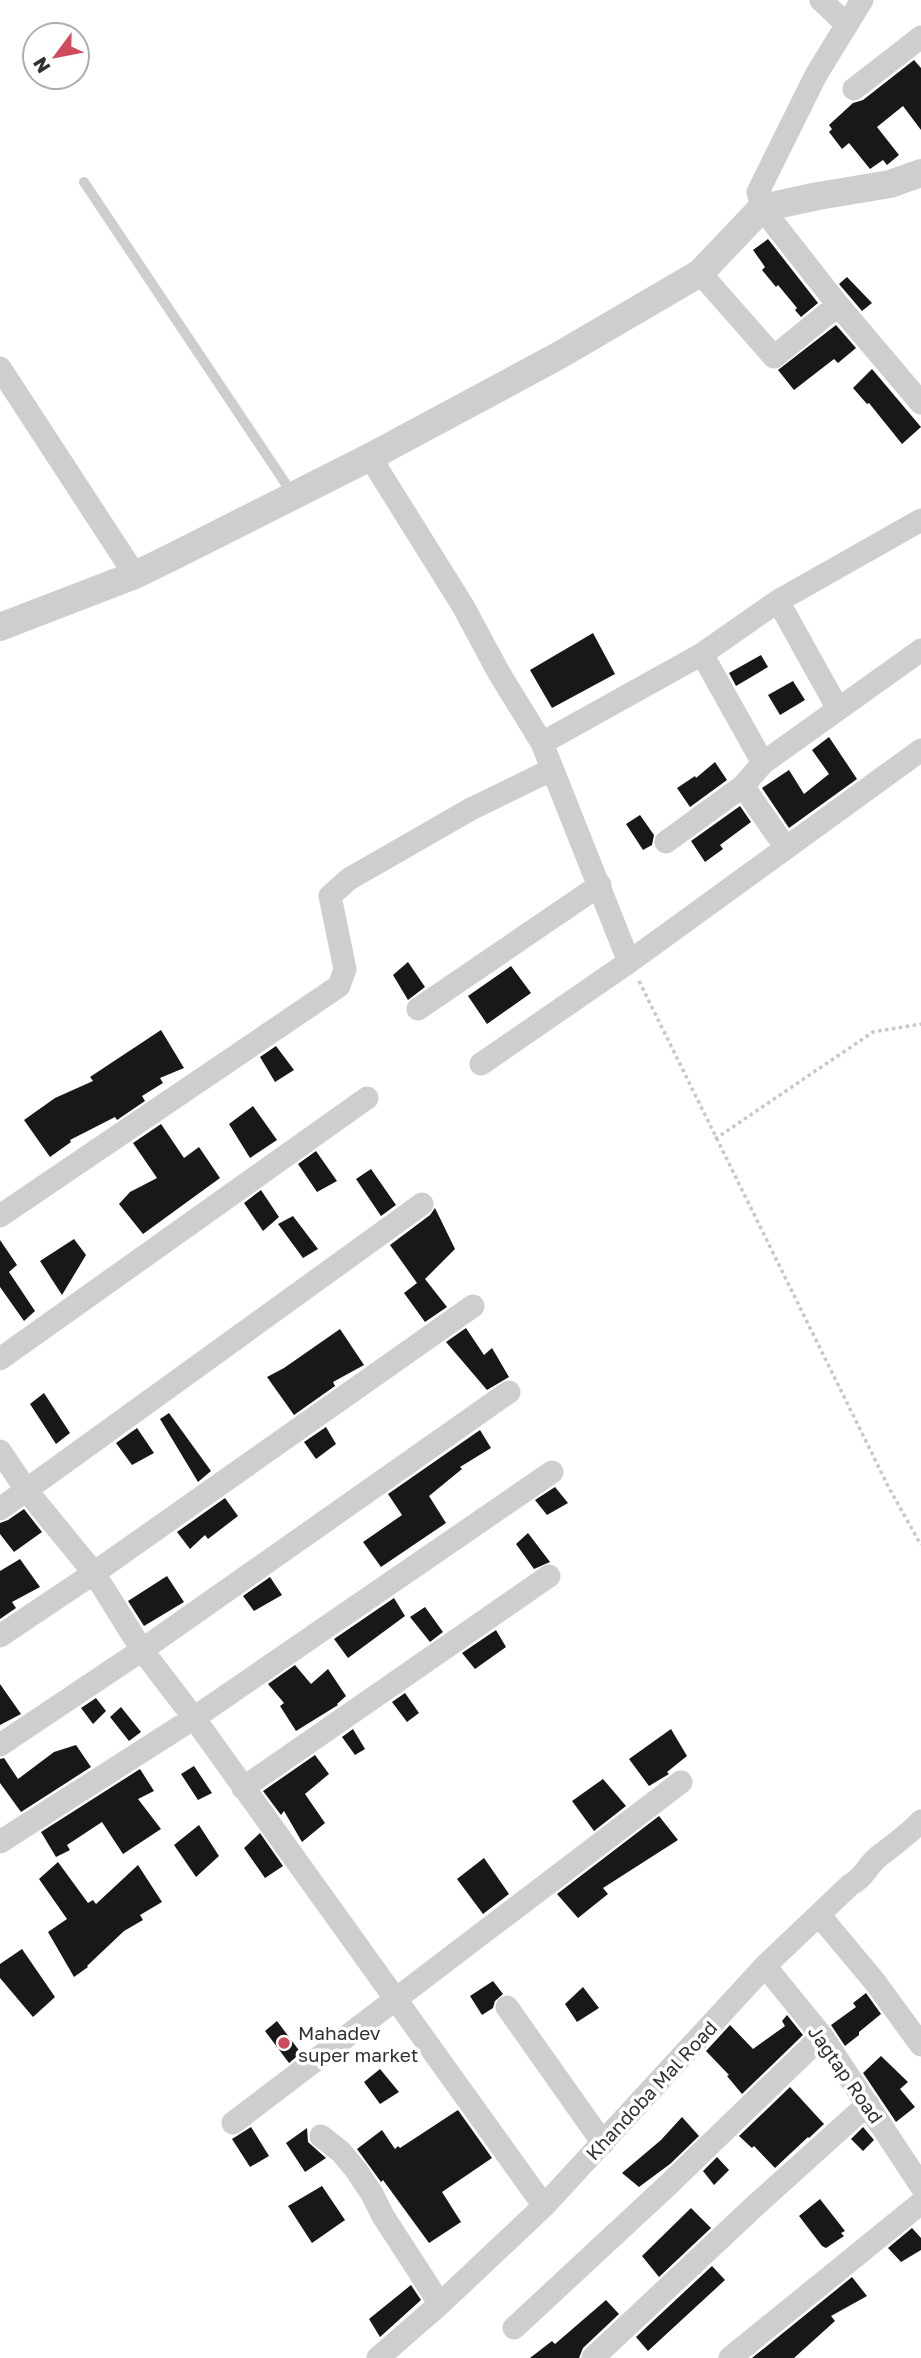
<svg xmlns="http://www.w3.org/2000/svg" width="921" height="2358" viewBox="0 0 921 2358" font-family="'Golos Text',sans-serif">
<rect width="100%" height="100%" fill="#fff"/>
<path fill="#181818" d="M914 60 921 68V130L903 106 877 127 899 155 887 165 883 160 870 169 849 143 842 149 829 132 832 129 829 125 853 103 863 100Z
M768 239 818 303 801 317 795 310 797 308 778 285 776 287 762 270 765 267 753 250Z
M847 277 872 303 862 311 839 284Z
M836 325 856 348 838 363 834 359 794 390 778 370Z
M872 369 921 427 902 444 869 403 867 404 853 388Z
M593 633 615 674 552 708 530 670Z
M761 655 768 667 736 686 729 673Z
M793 681 805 700 780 715 768 695Z
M829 737 857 779 789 828 762 788 789 770 804 794 829 774 812 750Z
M715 762 727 780 690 807 677 788 695 776 696 778Z
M740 806 751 822 720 845 723 849 705 862 691 841Z
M640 815 654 835 652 845 643 850 626 824Z
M408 962 425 987 408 1000 393 975Z
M511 966 531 993 487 1024 468 996Z
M161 1030 184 1068 160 1078 163 1083 142 1096 145 1101 117 1120 115 1117 70 1140 71 1142 50 1157 24 1120 55 1098 93 1081 90 1077Z
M276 1046 294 1070 275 1082 260 1057Z
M253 1106 277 1140 250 1158 229 1124Z
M161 1124 184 1158 199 1147 220 1178 143 1234 119 1204 130 1192 157 1178 133 1143Z
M316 1151 337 1181 317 1192 298 1164Z
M371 1169 396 1205 381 1216 356 1179Z
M261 1190 279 1217 263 1231 244 1203Z
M435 1208 455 1249 425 1279 447 1307 425 1322 404 1293 417 1283 390 1245 430 1215Z
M293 1216 318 1249 303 1258 278 1224Z
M74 1239 86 1255 62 1295 40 1261Z
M0 1240 17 1265 9 1272 35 1311 24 1321 0 1287Z
M466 1328 484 1355 492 1348 509 1377 487 1390 446 1342Z
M340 1329 364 1365 333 1382 335 1386 294 1415 267 1377 284 1368Z
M44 1393 70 1433 56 1444 30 1404Z
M169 1413 211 1471 198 1482 160 1419Z
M326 1427 336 1444 316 1459 304 1442Z
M137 1428 154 1453 132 1465 116 1443Z
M480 1430 491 1448 460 1467 462 1469 429 1496 446 1523 381 1567 363 1542 402 1515 388 1494Z
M555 1487 568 1503 547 1515 535 1500Z
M225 1498 238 1516 208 1539 205 1535 190 1549 177 1532Z
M24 1509 42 1532 14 1552 0 1534V1523L8 1520Z
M528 1533 550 1562 534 1569 516 1544Z
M20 1559 40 1587 12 1602 16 1608 0 1619V1571Z
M167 1576 184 1602 144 1626 128 1601Z
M270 1577 282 1595 254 1611 243 1596Z
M394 1598 405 1616 348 1658 334 1639Z
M425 1607 443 1632 430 1642 410 1617Z
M496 1630 506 1647 475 1669 462 1653Z
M295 1665 311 1684 328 1669 346 1696 337 1704 338 1705 296 1731 280 1706 284 1703 268 1684Z
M0 1684 21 1714 0 1725Z
M405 1693 419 1713 407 1722 392 1702Z
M96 1698 106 1711 93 1724 81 1708Z
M121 1707 141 1732 129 1741 110 1717Z
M353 1729 365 1749 355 1755 342 1737Z
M671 1729 687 1756 667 1772 669 1774 649 1786 629 1759Z
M76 1745 91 1767 21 1812 0 1783V1759L4 1758 18 1779 54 1752Z
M315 1755 329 1774 305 1794 325 1823 302 1842 284 1811 281 1815 263 1791Z
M194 1766 212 1793 198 1800 181 1774Z
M140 1769 154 1791 138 1799 161 1829 123 1854 102 1822 67 1845 70 1850 56 1857 41 1832Z
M603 1779 626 1806 594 1831 572 1801Z
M659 1816 678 1840 603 1888 608 1894 578 1918 557 1894Z
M199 1825 219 1856 196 1877 174 1845Z
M260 1833 283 1866 265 1878 244 1848Z
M484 1858 509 1894 483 1914 457 1879Z
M58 1862 88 1903 93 1900 96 1904 138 1865 162 1902 140 1915 143 1920 124 1931 87 1966 88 1967 74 1977 48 1932 67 1919 39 1879Z
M22 1949 55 1997 33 2017 0 1978V1964Z
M493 1981 503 1994 495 2001 493 2008 482 2015 470 1996Z
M583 1987 599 2008 577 2022 565 2004Z
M866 1993 881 2014 859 2032V2035L845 2046 831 2025 856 2007 853 2003Z
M787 2015 803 2035 742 2094 727 2076 729 2075 706 2051 730 2025 753 2049 785 2026 782 2021Z
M277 2021 301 2053 289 2063 265 2031Z
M881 2056 908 2082 900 2089 915 2107 896 2122 863 2073Z
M380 2069 399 2092 380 2104 364 2082Z
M790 2087 824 2124 809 2138 808 2137 775 2168 754 2146 752 2148 739 2136Z
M458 2110 492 2158 442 2192 461 2222 429 2243 383 2180 381 2182 357 2149 382 2130 395 2149 398 2146 400 2148Z
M682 2117 699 2136 670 2164 639 2187 622 2173 661 2140Z
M251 2127 269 2156 250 2167 232 2139Z
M863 2127 874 2140 863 2151 851 2139Z
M307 2128 308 2142 326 2158 305 2172 286 2143Z
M717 2157 729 2170 714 2185 703 2171Z
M322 2186 345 2220 312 2243 288 2206Z
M820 2199 845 2231 841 2233 844 2236 826 2248 822 2246 799 2216Z
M691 2208 711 2228 659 2277 642 2256Z
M912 2228 921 2238V2250L901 2262 888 2248Z
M712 2266 725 2280 648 2351 636 2337Z
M852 2277 867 2296 831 2316 835 2321 794 2358H752Z
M411 2285 421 2300 380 2337 369 2319Z
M606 2300 619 2314 583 2348 579 2358H530L552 2341 555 2344Z"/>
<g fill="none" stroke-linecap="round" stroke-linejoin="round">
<path stroke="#c8c8c8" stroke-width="3.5" stroke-dasharray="3.5 3.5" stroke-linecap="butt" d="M639 981 889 1488 921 1545
M715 1139 873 1032 921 1024"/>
<path stroke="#cecece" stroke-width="10" d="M84 182 292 493"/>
<path stroke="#cecece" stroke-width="23" d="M821 0 847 25
M862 0 816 75 758 192 762 208 838 305 921 403
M854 89 921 37
M700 273 774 357 838 305
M0 368 135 575
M370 457 463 606 499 673 542 743 629 962
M778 601 838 709
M702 654 763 763
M542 743 702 654 778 601 921 520
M743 786 786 848
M666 842 743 786 763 763 921 650
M418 1009 600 885
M481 1064 629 962 921 750
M0 1216 339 986 345 969 330 896 349 879 471 809 551 770
M0 1359 367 1098
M0 1451 27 1491 94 1573 142 1650 194 1718 544 2206
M0 1509 422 1204
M0 1636 94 1573 473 1306
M0 1745 142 1650 509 1392
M243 1788 549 1576
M0 1842 194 1718 552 1472
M819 1915 875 1982 921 2045
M765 1966 822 2036 921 2186
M507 2007 603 2143
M233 2123 681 1782
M321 2136 341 2152 356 2170 372 2194 383 2216 440 2304
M514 2328 668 2185 822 2036
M378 2358 440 2304 544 2206 765 1966 850 1885C864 1878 867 1866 878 1857 893 1845 908 1835 921 1821
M593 2358 758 2203 868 2104
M730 2358 921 2203"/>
<path stroke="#cecece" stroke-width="28" d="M0 627 135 575 174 556 370 457 558 356 700 273 762 208 818 196 890 184 921 173"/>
</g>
<circle fill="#d04b5c" stroke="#fff" stroke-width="2.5" cx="284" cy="2043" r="7"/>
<g text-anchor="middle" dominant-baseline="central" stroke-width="7" stroke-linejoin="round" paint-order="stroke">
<g font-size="19" fill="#313131" stroke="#fff" text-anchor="start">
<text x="298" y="2032">Mahadev<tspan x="298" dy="22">super market</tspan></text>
</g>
<g font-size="19" fill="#313131" stroke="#fff">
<text transform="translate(846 2074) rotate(55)">Jagtap Road</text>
<text transform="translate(651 2090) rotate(-47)">Khandoba Mal Road</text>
</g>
</g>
<g transform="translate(56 56) rotate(238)"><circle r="33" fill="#ffffff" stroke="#adadad" stroke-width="2"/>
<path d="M0-5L12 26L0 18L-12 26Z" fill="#d04b5c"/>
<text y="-10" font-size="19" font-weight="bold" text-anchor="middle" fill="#313131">N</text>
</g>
</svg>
